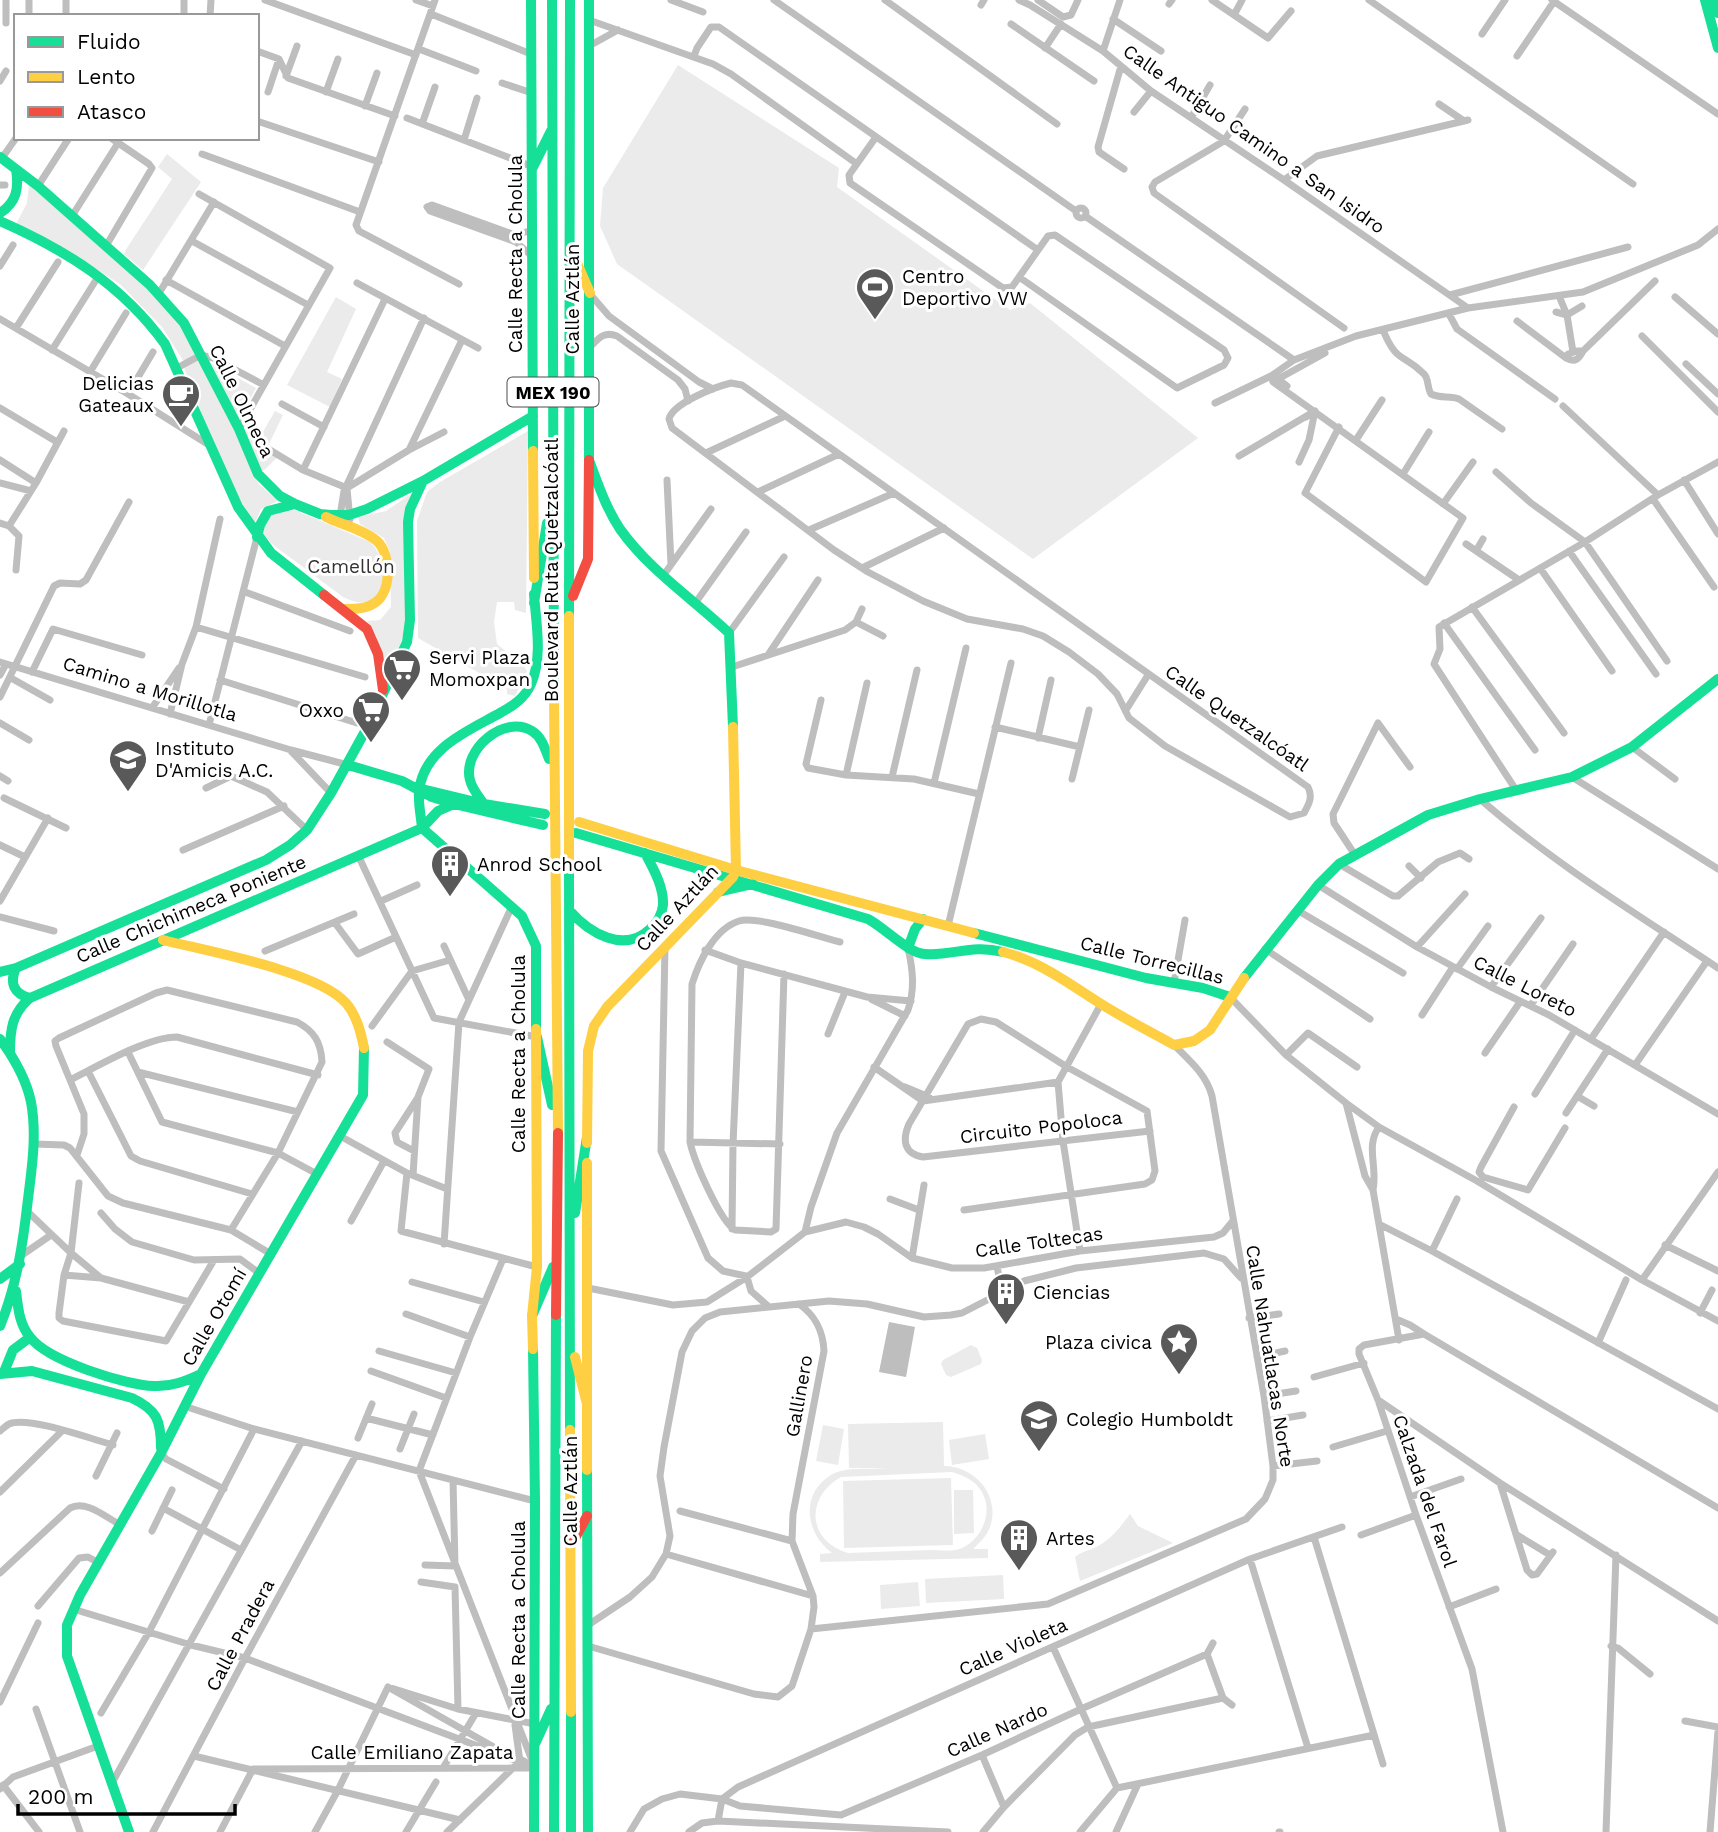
<svg xmlns="http://www.w3.org/2000/svg" width="1718" height="1832" viewBox="0 0 1718 1832" font-family="'Work Sans',sans-serif">
<rect width="100%" height="100%" fill="#fff"/>
<path fill="#ebebeb" fill-rule="evenodd" d="M678 65 839 168 837 187 1010 310 1030 303 1198 438 1033 559 617 264 600 226 603 188Z
M167 154 201 182 143 270 124 254 125 251 172 179 158 167Z
M29 185 151 290 185 328 198 354 184 362 162 327 121 285 80 258 16 224 27 203Z
M336 297 356 309 327 372 342 379 330 407 287 385Z
M197 359 221 401 259 484 278 501 261 509 255 523C226 486 204 416 185 371L184 367Z
M211 363 256 388 240 418H238Z
M275 411 283 415 268 446 280 455 262 472 245 430 246 428 260 437Z
M528 431 526 613 515 610 514 602H497L494 622 497 644 523 665 527 671 515 696 507 694V689L418 638 417 521 427 492 440 482Z
M411 494 405 519 408 619 399 648 386 672 384 671 376 636 367 621 380 620 391 607 390 552 384 538 360 524 358 517 386 511Z
M292 509 370 542C395 565 387 620 343 597L272 544 263 533 267 516Z
M971 1345 977 1348 982 1360 981 1364 951 1377 946 1375 941 1364 943 1360Z
M943 1422 944 1466C975 1466 1001 1496 990 1527 987 1536 979 1543 973 1549H988V1558L820 1562V1554L832 1553C805 1533 800 1494 831 1475 845 1466 870 1470 886 1468H849L848 1424ZM952 1472C968 1477 982 1484 986 1503 989 1521 979 1540 962 1548 954 1552 940 1550 930 1550 903 1551 875 1552 848 1553 807 1541 805 1497 841 1477Z
M823 1425 844 1429 838 1465 816 1461Z
M985 1434 989 1459 952 1465 949 1440Z
M951 1478 953 1545 844 1548 843 1481Z
M954 1490H973L974 1533 954 1534Z
M1130 1514 1138 1526 1173 1543 1080 1581 1075 1557C1082 1551 1089 1551 1096 1547 1111 1540 1121 1526 1130 1514Z
M1003 1575 1004 1599 926 1603 925 1579Z
M918 1582 920 1606 881 1609 880 1585Z"/>
<path fill="#bebebe" d="M889 1322 915 1327 906 1377 879 1372Z"/>
<g fill="none" stroke-linecap="round" stroke-linejoin="round">
<path stroke="#bebebe" stroke-width="7" d="M6 0V23
M29 0V13
M66 0V16
M184 0V16
M265 0 416 55
M416 0 433 6
M435 0 356 225 359 231 459 284
M671 0 703 12
M774 0 1076 211
M885 0 1057 124
M1019 0 1030 5 1103 51 1151 91 1284 180 1468 308
M1038 0 1063 17 1071 15 1078 0
M1212 0 1268 38 1291 11
M1369 0 1633 184
M1552 0 1718 114
M1169 4 1172 0
M981 5 984 0
M431 14 531 54
M1234 15 1242 0
M210 16 211 0
M1113 19 1161 51
M589 20 713 64 731 74 857 164
M1011 24 1094 81
M1482 34 1505 0
M589 46 618 30
M1045 48 1061 24
M419 49 476 71
M257 51 279 59 288 78 395 116
M1103 51 1120 0
M694 56 697 48 711 27H719L1038 250
M1517 56 1555 0
M1121 66 1098 147 1099 152 1124 169
M286 76 297 46
M0 81 6 71
M502 83 532 93
M268 92 279 59
M326 92 338 59
M1439 104 1464 121
M365 106 377 73
M1245 109 1224 141 1155 182 1152 187 1154 193 1344 328
M1134 112 1151 91
M407 118 533 167
M1191 118 1210 85
M257 121 379 162
M422 124 435 87
M876 137 849 175 850 183 1003 288 1012 287 1048 236 1055 235 1224 350 1228 358 1224 365 1177 388 1019 277
M464 140 477 98
M202 154 360 212
M2 158 16 138
M1284 180 1317 156 1468 120
M0 185H5
M38 186 69 138
M199 194 330 268 239 429
M427 207 430 211 516 242 533 257
M427 207 432 205 515 235 533 230
M1076 213a5 5 0 1 1 10 0a5 5 0 1 1-10 0Z
M72 216 118 143
M1085 216 1294 360
M192 241 308 305
M106 246 152 168 149 164 111 138
M0 266 13 245
M166 280 285 346
M357 283 478 348
M590 294 609 316 699 382 713 389
M158 295 214 202
M1450 295 1628 247
M1559 296 1567 315 1573 352
M1675 297 1718 334
M1556 312 1567 315 1582 306
M1449 314 1457 329 1555 399
M0 319 128 394 209 445
M1517 321 1566 358
M16 328 58 262
M1383 330C1397 364 1403 353 1424 374 1429 379 1427 388 1431 394 1441 399 1450 395 1459 399L1502 429
M1642 336 1718 412
M590 347C599 338 604 331 617 336L678 380 685 389 688 401
M52 350 96 280
M1577 351H1583C1579 359 1575 363 1566 358L1568 354Z
M1583 351 1655 281
M1686 364 1718 394
M177 368 201 355 213 358 262 384
M90 372 126 313
M1271 376 1273 382 1463 518 1426 582 1305 493 1339 427
M731 383 742 385 1308 787C1313 797 1309 804 1304 813L1290 817 1165 746 1129 718 1117 694 1098 674 1069 652 1043 636 1023 629 967 619 923 601 868 572 834 550 672 428 669 419C673 403 715 387 731 383Z
M1287 386 1278 379 1325 353
M128 394 153 352
M1215 403 1271 376 1294 360 1356 336 1468 308 1583 292 1698 245 1718 229
M282 404 324 427
M1563 406 1658 495
M0 408 57 442
M1356 440 1382 400
M265 447 303 470 347 488
M409 450 462 340
M706 453 785 416
M1239 456 1315 411 1306 417
M0 460 36 483
M1299 462 1309 440 1315 411
M303 470 385 299
M1496 472 1531 503 1585 542 1667 661
M1403 474 1429 432
M667 480 671 564
M1684 480 1718 534
M0 483 31 491
M347 488 409 450 444 432
M347 489 350 519
M758 492 839 454
M1653 499 1714 587
M1443 504 1473 462
M340 516 344 491 351 476 424 318
M0 523 9 526 19 536 16 570
M9 526 36 483 64 431
M809 530 894 493
M1466 544 1519 580
M1476 551 1483 539
M1569 551 1656 674
M862 568 944 528
M1540 568 1612 671
M663 576 711 509
M245 592 350 631
M696 602 746 532
M1472 607 1564 733
M856 622 883 636
M1444 623 1535 750
M196 627 365 677
M729 633 784 557
M768 655 818 580
M0 662 291 750 348 765
M732 667 845 630 856 622 862 609
M32 672 53 629 142 655
M0 675 6 664
M11 678 50 700
M220 680 357 723
M0 697 54 586 60 583 80 584 86 580 129 502
M821 700 806 764 808 768 846 775 914 779 979 794
M152 708 179 668
M1126 710 1148 675
M170 714 182 664 196 627 220 519
M0 723 29 740
M209 725 257 537
M995 727 1080 747
M1038 738 1051 680
M1632 747 1675 779
M291 751 331 793
M846 775 867 683
M0 776 8 781
M892 777 917 670
M1572 777 1718 869
M1072 779 1089 710
M934 783 966 648
M206 788 231 776 267 792 307 830
M1516 790 1434 664 1440 649 1439 627 1585 542 1658 495 1718 462
M4 798 66 828
M1480 799C1553 863 1637 914 1718 968
M0 845 25 857
M183 850 284 806
M358 855 434 1018 537 1037
M1355 855 1334 823 1333 814 1378 723 1410 767
M1339 864 1393 896H1398L1438 862 1460 853 1469 859
M1409 866 1421 878
M1318 885 1417 947 1491 987 1549 1015 1718 1114
M0 901 48 818
M381 901 417 885
M1297 910 1403 973
M0 917 54 931
M335 923 358 954 396 937
M948 926 1011 663
M444 946 469 1000
M665 947 661 1151 708 1258 723 1271 746 1276
M1417 947 1465 894
M1265 949 1370 1019
M705 950 741 963 867 997 911 1001
M265 951 354 914
M1457 969 1488 926
M784 974 776 1229 771 1232 735 1230C720 1221 694 1161 690 1142L692 984C699 962 714 929 739 921 757 915 819 937 840 942
M1174 983 1185 920
M1491 987 1541 918
M1230 997 1286 1055 1346 1103 1379 1127 1477 1181 1642 1280 1718 1321
M871 999 905 1016
M1531 1005 1573 944
M1422 1015 1453 967
M372 1026 412 971 450 960
M828 1034 845 992
M1591 1039 1664 932
M387 1042 429 1069 418 1097 413 1175
M128 1052 162 1122 278 1153 317 1174
M1485 1053 1520 1002
M1286 1055 1308 1033 1357 1067
M1635 1065 1707 961
M874 1067 923 1101 1058 1082
M88 1071 131 1156 140 1161 252 1194
M138 1072 298 1112
M70 1080C98 1066 147 1037 177 1037L318 1075
M905 1087 929 1097
M1535 1094 1575 1030
M1577 1096 1594 1106
M1346 1103 1365 1176 1373 1190
M1514 1107 1481 1167 1479 1172 1483 1177 1528 1190 1565 1128
M1566 1113 1608 1049
M1379 1127C1365 1146 1378 1167 1373 1190L1399 1340
M340 1136 407 1173 447 1189
M690 1142 780 1144
M34 1144 64 1145 70 1148 108 1196 123 1203 231 1230 271 1254
M414 1151 397 1142 395 1133 417 1099
M77 1155 84 1134V1114L56 1046 55 1041 59 1038 156 993 167 990 297 1022C314 1031 321 1042 322 1062L278 1153 231 1230
M407 1173 401 1231 537 1267
M79 1183 71 1253 64 1275 59 1313V1318L63 1321 166 1341 214 1260
M890 1199 919 1210
M964 1210 1145 1184 1152 1180 1155 1171 1147 1111 1067 1067 996 1022 981 1019 968 1024 909 1124C902 1140 904 1154 923 1157L1150 1131
M27 1211 71 1253 101 1278 189 1302
M101 1213 115 1229 132 1242 194 1260 240 1259 259 1273
M351 1221 384 1161
M1379 1224 1432 1251 1718 1409
M732 1229 733 1144 741 963
M805 1232 811 1207 837 1133 908 1010C915 989 913 970 908 948
M444 1244 459 1022 512 906
M1665 1245 1718 1271
M1080 1251 1063 1141 1058 1082 1101 1004
M1432 1251 1457 1199
M22 1255 51 1235
M912 1258 924 1185
M997 1267 1003 1293
M64 1275 101 1278
M747 1277 751 1291 768 1306
M1642 1280 1718 1172
M412 1282 484 1302
M588 1288 673 1305 707 1302 747 1277 805 1232 846 1222 864 1227 878 1234 912 1258 952 1268H984L1080 1251 1214 1237 1223 1233 1232 1222
M1700 1313 1712 1290
M406 1314 470 1337
M1249 1318 1279 1314
M1396 1319 1410 1325 1424 1334
M1598 1343 1626 1280
M379 1351 456 1373
M1257 1357 1285 1351
M371 1371 446 1398
M1314 1377 1364 1363
M1264 1396 1296 1391
M1378 1400 1500 1483 1718 1621
M184 1406 254 1429 535 1501
M366 1418 433 1435
M1267 1421 1303 1415
M0 1431C3 1429 5 1426 9 1424 29 1416 91 1439 113 1445
M358 1438 372 1404
M1333 1447 1387 1431
M400 1449 414 1414
M161 1453 166 1459 224 1489
M1273 1466 1317 1461
M96 1476 117 1433
M1500 1483 1527 1570 1532 1575 1537 1574 1553 1552
M0 1492 62 1431
M1410 1497 1461 1479
M163 1508 241 1550
M680 1511 792 1541
M152 1531 172 1490
M1361 1535 1416 1515
M1517 1535 1550 1555
M1314 1537 1383 1764
M666 1554 813 1596
M1250 1559 1308 1748
M425 1565 455 1566 453 1480
M0 1573 70 1508C86 1500 104 1516 119 1524
M421 1582 455 1587 458 1709
M38 1606 79 1558 88 1557 99 1563
M1449 1607 1496 1589
M73 1609 191 1645 245 1658 520 1762 535 1768 522 1760 520 1762 388 1687 458 1709 535 1724
M588 1625 630 1597 652 1577 666 1554 670 1536 660 1476 664 1447 682 1352 692 1331 705 1318 720 1312 829 1301 867 1304 924 1317 951 1315 962 1313 1024 1281 1076 1268 1204 1253 1224 1259 1241 1278
M811 1629 1048 1604 1246 1519 1265 1499 1273 1480V1466L1264 1396 1212 1096C1206 1074 1190 1061 1174 1045
M588 1646 754 1694 778 1697 792 1686 811 1629 814 1607 813 1596 792 1541 793 1514 824 1351C823 1331 816 1316 799 1304
M1611 1646 1618 1648 1650 1674
M1053 1647 1117 1788
M1207 1654 1223 1698
M1207 1654 1213 1643
M1223 1698 1232 1705
M0 1702 38 1623
M36 1709 80 1832
M101 1713 149 1632 254 1429
M1685 1721 1718 1727
M515 1725 520 1762
M982 1755 1004 1807
M194 1756 460 1820
M443 1768 476 1713
M112 1783 302 1441
M3 1785 39 1832
M0 1789 13 1777 98 1746
M718 1821 722 1799 738 1787 1250 1559 1342 1527
M153 1832 245 1658 356 1455
M220 1832 253 1769 535 1768 419 1471 470 1337 503 1259
M315 1832 338 1790 388 1687
M406 1832 436 1782
M447 1832 514 1767
M630 1832 644 1809 662 1799 680 1794 722 1799 740 1806 841 1815 982 1755 1081 1709 1207 1654
M689 1832 702 1823 718 1821 948 1832
M983 1832 1004 1807 1075 1735 1088 1727 1223 1698
M1080 1832 1117 1788 1374 1735
M1116 1832 1138 1784
M1279 1832H1280
M1503 1832 1472 1669 1416 1515 1378 1400 1359 1354V1349L1364 1345 1424 1334 1718 1508
M1606 1832 1616 1555
M1710 1832 1718 1731"/>
<path stroke="#16e098" stroke-width="10" d="M531 0 533 451
M552 0 554 695
M589 0V460C598 484 606 508 620 529 649 570 693 599 729 633L733 727
M1705 0 1718 48
M1714 0 1718 13
M0 157 38 186 150 285 184 323 239 429 258 474 280 496 295 504 320 514 331 515H349L367 509 423 481 533 416
M533 167 551 131
M0 213C17 202 19 188 16 169
M0 221C66 250 122 285 165 344L238 507 271 553 324 595
M257 537 260 525 268 511 295 504
M534 594C536 623 543 657 531 684 525 698 513 706 500 713 468 731 424 748 419 791 418 803 421 816 422 828L522 916 536 946V1029
M534 603 547 523
M569 616 570 0
M348 765 402 781 432 797 454 804 543 825
M422 789 484 804 545 814
M484 804C479 797 472 789 470 780 462 750 504 714 532 731 542 737 545 749 549 759
M576 833 868 919C885 928 908 953 925 954 954 956 971 944 1003 952
M569 867 570 1430
M718 892 753 884
M569 910C589 933 624 954 650 929 657 923 662 914 663 905 664 887 653 868 645 853
M974 933 1146 978 1203 988 1230 997
M908 948 915 929 923 919
M16 968C9 983 14 994 30 998
M0 972 16 968 266 860 290 845 307 830 331 793 368 726 407 642 410 620 408 522 410 509 423 481
M1244 978 1318 885 1339 864 1428 815 1480 799 1572 777 1632 747 1718 679
M537 1037 552 1105
M0 1039C14 1058 26 1078 31 1102 37 1134 32 1167 28 1199 23 1243 17 1285 0 1326
M10 1052C10 1030 12 1013 30 998L422 828 438 811 454 804
M575 1213 587 1137
M0 1279 20 1264
M16 1291C18 1307 19 1324 30 1337 48 1361 125 1385 154 1386 171 1387 186 1381 201 1374
M532 1316 553 1267
M533 1349 535 1501 534 1832
M4 1372 13 1350 29 1338
M0 1374 32 1371 132 1398C157 1410 161 1420 161 1448
M587 1470 588 1832
M571 1712V1832
M535 1744 551 1709
M129 1832 67 1656V1625L80 1595 161 1453 201 1374 363 1095 364 1048
M554 1832 556 1315"/>
<path stroke="#ffcf43" stroke-width="10" d="M571 249 590 293
M533 451 534 578
M326 517C342 525 363 529 377 541 391 554 392 590 376 602 367 609 355 609 344 609
M569 616V867
M554 695 558 1133
M579 822 736 870 974 933
M163 940C206 951 318 971 346 1003 357 1016 361 1033 364 1048
M1003 952C1039 961 1068 983 1098 1002 1123 1018 1149 1031 1174 1045L1194 1041 1210 1030 1244 978
M587 1143 588 1051 594 1026 607 1007 733 877 736 870 733 727
M587 1163V1470
M533 1349 532 1316 537 1267 536 1029
M575 1357 587 1404
M570 1430 571 1712"/>
<path stroke="#f24e42" stroke-width="10" d="M324 595 367 629 378 654 383 690
M573 596 588 559 589 460
M556 1315 558 1133
M573 1542 587 1516"/>
</g>
<defs>
<symbol id="stadium-pin" viewBox="-11 -11 22 30"><path d="M0 17L-7.5 6A9.5 9.5 0 1 1 7.5 6Z" fill="#595959" stroke="#fff"/><path d="M0-5a6.5 5 0 1 0 0 10a6.5 5 0 1 0 0-10ZM-3.5-1.8h7v3.6h-7Z" fill="#fff"/></symbol>
<symbol id="cafe-pin" viewBox="-11 -11 22 30"><path d="M0 17L-7.5 6A9.5 9.5 0 1 1 7.5 6Z" fill="#595959" stroke="#fff"/><path d="M-5.5-4.5H6V0H3Q3 3.5 0 3.5H-2.5Q-5.5 3.5-5.5 0ZM3-3.2v2h1.7v-2ZM-6 4.5H4V6H-6Z" fill="#fff"/></symbol>
<symbol id="supermarket-pin" viewBox="-11 -11 22 30"><path d="M0 17L-7.5 6A9.5 9.5 0 1 1 7.5 6Z" fill="#595959" stroke="#fff"/><path d="M-6-5.5h2.5l.6 2H6L4.5 2H-2.5L-4.4-4H-6ZM-1.5 3.2a1.3 1.3 0 1 0 .1 0ZM3 3.2a1.3 1.3 0 1 0 .1 0Z" fill="#fff"/></symbol>
<symbol id="school-pin" viewBox="-11 -11 22 30"><path d="M0 17L-7.5 6A9.5 9.5 0 1 1 7.5 6Z" fill="#595959" stroke="#fff"/><path d="M0-5L7-2L0 1L-7-2ZM-4 1L0 2.5L4 1V4Q0 6-4 4Z" fill="#fff"/></symbol>
<symbol id="building-pin" viewBox="-11 -11 22 30"><path d="M0 17L-7.5 6A9.5 9.5 0 1 1 7.5 6Z" fill="#595959" stroke="#fff"/><path d="M-4-6H4V6H1V3H-1V6H-4ZM-2.5-4.3h1.7v1.8h-1.7ZM.8-4.3h1.7v1.8H.8ZM-2.5-1h1.7V.8h-1.7ZM.8-1h1.7V.8H.8Z" fill="#fff"/></symbol>
<symbol id="sight-pin" viewBox="-11 -11 22 30"><path d="M0 17L-7.5 6A9.5 9.5 0 1 1 7.5 6Z" fill="#595959" stroke="#fff"/><path d="M0-6L1.8-2.2L6-1.7L2.9 1.2L3.7 5.4L0 3.3L-3.7 5.4L-2.9 1.2L-6-1.7L-1.8-2.2Z" fill="#fff"/></symbol>
</defs>
<g fill-rule="evenodd">
<use href="#stadium-pin" x="853" y="265" width="44" height="60"/>
<use href="#cafe-pin" x="159" y="372" width="44" height="60"/>
<use href="#supermarket-pin" x="380" y="646" width="44" height="60"/>
<use href="#supermarket-pin" x="349" y="688" width="44" height="60"/>
<use href="#school-pin" x="106" y="737" width="44" height="60"/>
<use href="#building-pin" x="428" y="842" width="44" height="60"/>
<use href="#building-pin" x="984" y="1270" width="44" height="60"/>
<use href="#sight-pin" x="1157" y="1320" width="44" height="60"/>
<use href="#school-pin" x="1017" y="1397" width="44" height="60"/>
<use href="#building-pin" x="997" y="1516" width="44" height="60"/>
</g>
<g text-anchor="middle" dominant-baseline="central" stroke-width="6" stroke-linejoin="round" paint-order="stroke">
<rect fill="#fff" stroke="#4c4c4c" stroke-width="2" x="507.5" y="377.5" width="91" height="29" rx="5"/>
<g font-size="18" font-weight="bold" fill="#000">
<text x="553" y="392">MEX 190</text>
</g>
<g font-size="19" fill="#000" stroke="#fff">
<text transform="translate(1254 139) rotate(35)">Calle Antiguo Camino a San Isidro</text>
<text transform="translate(515 254) rotate(-90)">Calle Recta a Cholula</text>
<text transform="translate(572 299) rotate(-90)">Calle Aztlán</text>
<text transform="translate(242 401) rotate(64)">Calle Olmeca</text>
<text transform="translate(551 570) rotate(-90)">Boulevard Ruta Quetzalcóatl</text>
<text transform="translate(150 689) rotate(17)">Camino a Morillotla</text>
<text transform="translate(1237 718) rotate(35)">Calle Quetzalcóatl</text>
<text transform="translate(677 908) rotate(-47)">Calle Aztlán</text>
<text transform="translate(191 909) rotate(-23)">Calle Chichimeca Poniente</text>
<text transform="translate(1152 960) rotate(14)">Calle Torrecillas</text>
<text transform="translate(1525 986) rotate(27)">Calle Loreto</text>
<text transform="translate(518 1054) rotate(-90)">Calle Recta a Cholula</text>
<text transform="translate(1041 1127) rotate(-7)">Circuito Popoloca</text>
<text transform="translate(1039 1242) rotate(-8)">Calle Toltecas</text>
<text transform="translate(214 1317) rotate(-60)">Calle Otomí</text>
<text transform="translate(1270 1356) rotate(81)">Calle Nahuatlacas Norte</text>
<text transform="translate(799 1396) rotate(-80)">Gallinero</text>
<text transform="translate(570 1491) rotate(-90)">Calle Aztlán</text>
<text transform="translate(1425 1491) rotate(71)">Calzada del Farol</text>
<text transform="translate(518 1620) rotate(-90)">Calle Recta a Cholula</text>
<text transform="translate(240 1635) rotate(-62)">Calle Pradera</text>
<text transform="translate(1013 1647) rotate(-24)">Calle Violeta</text>
<text transform="translate(997 1730) rotate(-24)">Calle Nardo</text>
<text x="412" y="1752">Calle Emiliano Zapata</text>
</g>
<g font-size="19" fill="#000" stroke="#fff" text-anchor="start">
<text x="902" y="276">Centro<tspan x="902" dy="22">Deportivo VW</tspan></text>
<text x="154" y="383" text-anchor="end">Delicias<tspan x="154" dy="22">Gateaux</tspan></text>
<text x="429" y="657">Servi Plaza<tspan x="429" dy="22">Momoxpan</tspan></text>
<text x="344" y="710" text-anchor="end">Oxxo</text>
<text x="155" y="748">Instituto<tspan x="155" dy="22">D'Amicis A.C.</tspan></text>
<text x="477" y="864">Anrod School</text>
<text x="1033" y="1292">Ciencias</text>
<text x="1152" y="1342" text-anchor="end">Plaza civica</text>
<text x="1066" y="1419">Colegio Humboldt</text>
<text x="1046" y="1538">Artes</text>
</g>
<g font-size="19" fill="#323232" stroke="#fff">
<text x="351" y="566">Camellón</text>
</g>
</g>
<rect x="14" y="14" width="245" height="126" fill="#ffffff" stroke="#999999" stroke-width="2"/>
<rect x="28" y="37" width="35" height="10" fill="#16e098" stroke="#999999" stroke-width="2"/>
<text x="77" y="49" font-size="21" fill="#000000">Fluido</text>
<rect x="28" y="72" width="35" height="10" fill="#ffcf43" stroke="#999999" stroke-width="2"/>
<text x="77" y="84" font-size="21" fill="#000000">Lento</text>
<rect x="28" y="107" width="35" height="10" fill="#f24e42" stroke="#999999" stroke-width="2"/>
<text x="77" y="119" font-size="21" fill="#000000">Atasco</text>
<path d="M18 1804v10h217v-10" fill="none" stroke="#000000" stroke-width="3.5"/>
<text x="28" y="1804" font-size="21" fill="#000000" stroke="#ffffff" stroke-width="5" paint-order="stroke">200 m</text>
</svg>
